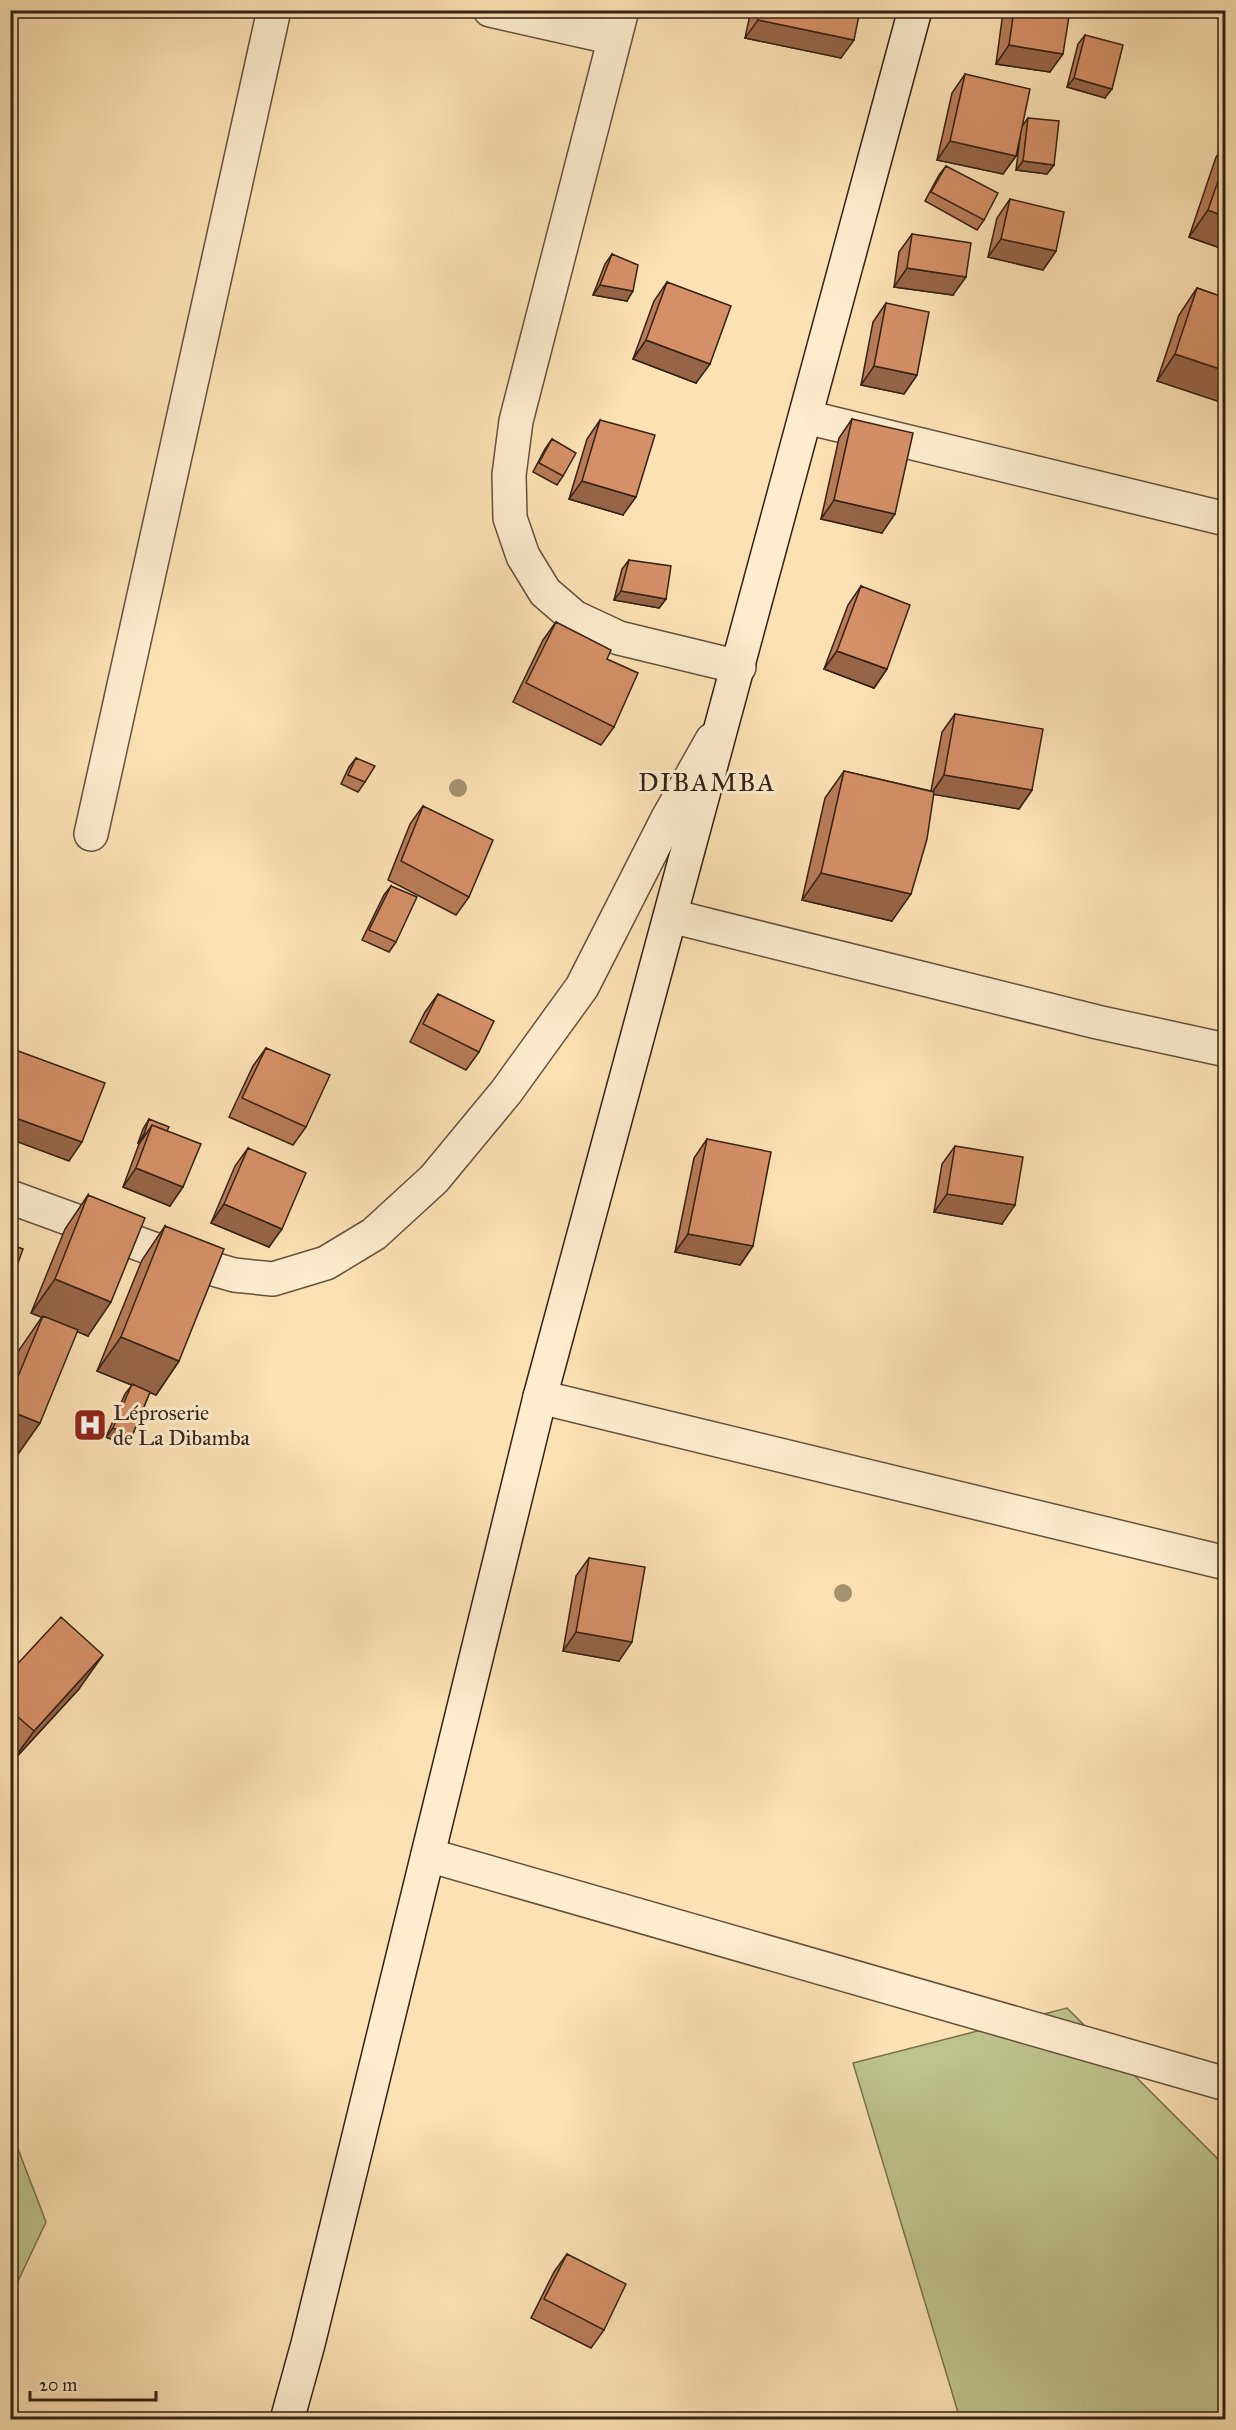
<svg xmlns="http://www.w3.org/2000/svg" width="1236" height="2430" viewBox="0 0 1236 2430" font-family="'IM FELL Great Primer',serif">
<rect width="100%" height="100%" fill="#fce1b4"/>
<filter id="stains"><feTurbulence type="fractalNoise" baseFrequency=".00333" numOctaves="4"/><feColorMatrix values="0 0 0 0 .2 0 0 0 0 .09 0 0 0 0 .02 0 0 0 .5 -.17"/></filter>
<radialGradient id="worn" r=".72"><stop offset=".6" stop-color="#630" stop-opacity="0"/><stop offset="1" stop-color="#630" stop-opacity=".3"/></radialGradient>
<path fill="#bec38d" stroke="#797252" stroke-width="1.5" d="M1067 2008 1218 2159 1225 2162V2419H960L853 2063Z
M10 2128 46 2222 11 2296H10Z"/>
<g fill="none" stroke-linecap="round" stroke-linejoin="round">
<defs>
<path id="street" d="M490 10 614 38
M622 10 516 421 509 475 510 518 523 556 545 592 574 617 619 638 739 667
M806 417 1226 519
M91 834 274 10
M671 916 1097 1022 1226 1050
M10 1197 189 1262 234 1275 273 1279 326 1263 374 1234 434 1179 506 1092 582 987 668 818 712 740
M540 1397 1226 1563
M428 1855 1226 2084"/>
<path id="secondary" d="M287 2420 308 2344 540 1397 915 10"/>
</defs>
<use href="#street" stroke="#66513e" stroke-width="36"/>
<use href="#secondary" stroke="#342117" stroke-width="36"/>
<use href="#street" stroke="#fdecce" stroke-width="33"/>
<use href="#secondary" stroke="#fdecce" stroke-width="33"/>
</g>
<g fill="#a59271">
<circle cx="458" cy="788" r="9"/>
<circle cx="843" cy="1593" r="9"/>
</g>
<path fill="#b87c59" stroke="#342117" stroke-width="1.5" d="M751 10H860L841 58 745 38Z
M1005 10H1070L1050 72 996 64 1003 12Z
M1085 35 1105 98 1067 87 1078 44Z
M965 74 1023 125 1028 118 1054 165 1047 174 1016 170 1020 137 1016 156 1003 174 937 160 952 93Z
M1226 144V250L1189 237 1216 157Z
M946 166 984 220 977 230 925 201 939 175Z
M1010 199 1056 251 1043 270 988 257 997 218Z
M912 234 953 295 894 287 899 252Z
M612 254 627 301 593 295 605 264Z
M667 282 696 383 633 359 654 301Z
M1197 288 1226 298 1157 381 1179 315Z
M886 303 917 375 904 394 861 385 873 322Z
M852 419 882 533 821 519 839 438Z
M600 420 623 515 569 499 587 439Z
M552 439 563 476 557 485 533 472 545 449Z
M629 560 666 599 659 608 614 600 622 569Z
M861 586 887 669 874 688 824 669 848 605Z
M556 622 614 727 601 745 513 702 543 640Z
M955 714 1032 790 1019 809 934 794 892 921 802 900 825 798 844 771 931 791 942 732Z
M356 758 365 782 358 792 341 784 349 767Z
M423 806 469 897 456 915 388 880 410 824Z
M391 886 396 942 389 952 362 940 384 895Z
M438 994 479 1052 466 1070 410 1042 425 1012Z
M266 1048 306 1127 293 1145 229 1117 253 1066Z
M149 1119 167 1131 170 1206 123 1187 139 1144 138 1143 143 1129Z
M707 1139 753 1246 740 1265 675 1252 694 1158Z
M955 1146 1002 1224 934 1212 942 1164Z
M248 1148 269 1247 211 1223 235 1166Z
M88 1195V1336L77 1331 16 1457 10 1454V1371L19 1350 42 1317 31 1313 65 1229Z
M165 1226 179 1361 156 1395 150 1392 132 1436 125 1445 106 1437 125 1394 132 1385 97 1371 142 1260Z
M589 1558 619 1661 563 1651 576 1576Z
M10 1672 79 1689 10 1764Z
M567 2254 604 2330 591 2348 531 2318 554 2272Z"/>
<path fill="#966548" stroke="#342117" stroke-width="1.5" d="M758 20 854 40 841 58 745 38Z
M1009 45 1063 54 1050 72 996 64Z
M1074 78 1112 89 1105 98 1067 87Z
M950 141 1016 156 1003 174 937 160Z
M1023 161 1054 165 1047 174 1016 170Z
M1208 210 1226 217V250L1189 237Z
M1001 239 1056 251 1043 270 988 257Z
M907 268 966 277 953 295 894 287Z
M600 285 633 291 627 301 593 295Z
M646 340 710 364 696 383 633 359Z
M1175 354 1226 371V404L1157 381Z
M874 366 917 375 904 394 861 385Z
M582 481 636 497 623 515 569 499Z
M834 500 895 514 882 533 821 519Z
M621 591 666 599 659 608 614 600Z
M837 651 887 669 874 688 824 669Z
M944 775 1032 790 1019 809 931 794Z
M821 873 911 894 892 921 802 900Z
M10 1116 82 1142 69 1161 10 1139Z
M144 1134H146L139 1144 138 1143Z
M136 1168 183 1187 170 1206 123 1187Z
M947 1194 1015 1205 1002 1224 934 1212Z
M224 1204 282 1229 269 1247 211 1223Z
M688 1234 753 1246 740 1265 675 1252Z
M55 1279 111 1302 88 1336 31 1313Z
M121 1337 179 1361 156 1395 97 1371Z
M10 1411 40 1423 16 1457 10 1454Z
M113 1428 132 1436 125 1445 106 1437Z
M576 1632 632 1642 619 1661 563 1651Z
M103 1655 79 1689 10 1764 34 1731Z"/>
<path fill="#d69067" stroke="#342117" stroke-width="1.5" d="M760 10H860L854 40 758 20Z
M1014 10H1070L1063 54 1009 45Z
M1085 35 1123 45 1112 89 1074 78Z
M965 74 1030 89 1016 156 950 141Z
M1028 118 1059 121 1054 165 1023 161Z
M1226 158V217L1208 210Z
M946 166 998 193 984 220 931 192Z
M1010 199 1064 212 1056 251 1001 239Z
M912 234 971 243 966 277 907 268Z
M612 254 638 265 633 291 600 285Z
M667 282 731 306 710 364 646 340Z
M1197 288 1226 298V371L1175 354Z
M886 303 929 312 917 375 874 366Z
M852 419 913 433 895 514 834 500Z
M600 420 655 435 636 497 582 481Z
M552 439 576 453 563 476 539 463Z
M629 560 671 566 666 599 621 591Z
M861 586 910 605 887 669 837 651Z
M556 622 611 650 607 659 638 673 614 727 526 683Z
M955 714 1043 729 1032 790 944 775Z
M356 758 375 766 365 782 348 775Z
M844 771 934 792 927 839 911 894 821 873Z
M423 806 493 840 469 897 401 861Z
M391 886 417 897 396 942 369 930Z
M438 994 494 1021 479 1052 423 1024Z
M10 1048 105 1083 82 1142 10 1116Z
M266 1048 330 1075 306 1127 242 1098Z
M149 1119 169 1127 167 1131 152 1125 146 1134H144Z
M152 1125 201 1144 183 1187 136 1168Z
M707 1139 771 1152 753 1246 688 1234Z
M955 1146 1023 1157 1015 1205 947 1194Z
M248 1148 306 1173 282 1229 224 1204Z
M88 1195 145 1218 111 1302 55 1279Z
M165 1226 224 1249 179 1361 121 1337Z
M10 1244 23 1249 10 1285Z
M43 1316 78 1330 40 1423 10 1411V1396Z
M132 1384 150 1392 132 1436 113 1428Z
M589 1558 645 1567 632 1642 576 1632Z
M61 1617 103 1655 34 1731 10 1710V1672Z
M567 2254 626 2284 604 2330 544 2299Z"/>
<defs>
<symbol id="hospital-square" viewBox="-11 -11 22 22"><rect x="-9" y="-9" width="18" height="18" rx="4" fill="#8f2418" stroke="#fdecce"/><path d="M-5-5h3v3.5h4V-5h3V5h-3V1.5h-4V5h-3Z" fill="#fff"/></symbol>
</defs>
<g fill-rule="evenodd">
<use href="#hospital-square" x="71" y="1406" width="38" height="38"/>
</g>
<g text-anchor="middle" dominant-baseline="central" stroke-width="6" stroke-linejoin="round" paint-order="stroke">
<g font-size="22" fill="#342117" stroke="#fdecce" text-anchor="start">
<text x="113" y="1412">Léproserie<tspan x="113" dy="25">de La Dibamba</tspan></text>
</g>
<g font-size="26" letter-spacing="1.5" fill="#342117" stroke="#fdecce">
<text x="707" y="782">DIBAMBA</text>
</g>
</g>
<rect width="1236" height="2430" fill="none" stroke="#fce1b4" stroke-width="36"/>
<rect x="12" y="12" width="1212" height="2406" fill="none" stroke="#342117" stroke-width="3"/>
<rect x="18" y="18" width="1200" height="2394" fill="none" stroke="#342117" stroke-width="1.5"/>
<path d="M30 2391v9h126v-9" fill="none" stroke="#342117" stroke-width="3"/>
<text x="39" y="2391" font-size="18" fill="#342117" stroke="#fdecce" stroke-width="4.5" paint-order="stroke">20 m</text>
<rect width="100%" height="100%" filter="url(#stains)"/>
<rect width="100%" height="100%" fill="url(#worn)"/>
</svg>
